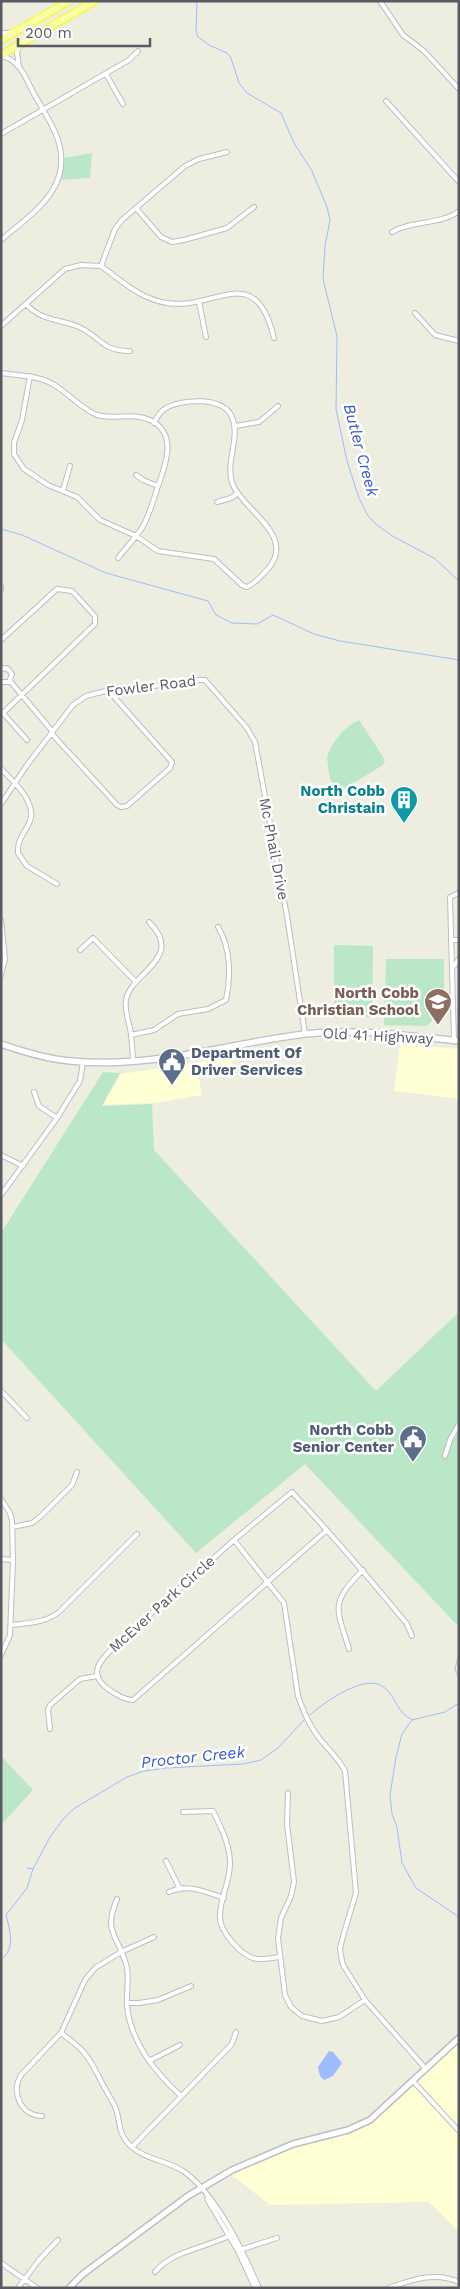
<svg xmlns="http://www.w3.org/2000/svg" width="460" height="2289" viewBox="0 0 460 2289" font-family="'Work Sans',sans-serif">
<rect width="100%" height="100%" fill="#edede0"/>
<path fill="#feffd3" d="M400 1044 459 1049V1099L394 1091Z
M231 1057 233 1068 198 1074 202 1095 155 1103 102 1105 121 1074Z
M459 2041V2232L429 2202 270 2205 224 2169 273 2150 331 2136 380 2112Z"/>
<path fill="#bae7c6" d="M92 153 90 178 58 180 64 158Z
M359 720 385 760 383 765 342 790C328 786 329 770 327 757 332 742 344 727 359 720Z
M334 945 373 946 372 1017H334Z
M386 959H444V1007L427 1026 384 1025Z
M103 1072 120 1073 102 1106 152 1104 154 1150 376 1391 459 1312V1627L305 1464 196 1553 1 1339V1233Z
M1 1756 33 1790 1 1825Z"/>
<path fill="#9ebbff" d="M329 2051 333 2052 342 2063 333 2076 324 2080 320 2076 318 2067Z"/>
<g fill="none" stroke-linecap="round" stroke-linejoin="round">
<path stroke="#9ebbff" stroke-width="1" d="M197 1 196 31 198 37 209 45 227 53 231 58 239 83 247 93 281 113 294 143 312 171 327 207 330 220 325 246 323 279 337 336 336 409 347 461 359 498 368 516 377 525 394 537 434 558 459 581
M1 529 22 535 106 573 208 601 216 615 232 623 257 624 273 615 314 634 340 641 459 660
M459 1654 455 1669 459 1679
M310 1715C323 1703 364 1674 382 1686 393 1692 397 1710 406 1716 408 1718 410 1718 412 1720L445 1712 459 1703
M412 1720 402 1734 396 1757 390 1795 392 1814 397 1827 402 1863 416 1888 459 1917
M27 1868 33 1869
M1 1960C16 1948 10 1931 6 1915L27 1888 33 1869 50 1837 64 1818 75 1808 127 1777 144 1771 166 1768 243 1764 261 1760 278 1748 304 1720"/>
<defs>
<path id="minor" d="M380 1 403 35 424 51 459 89
M1 33H11
M1 56C19 59 26 78 33 92 41 107 51 121 57 137 75 187 34 212 1 240
M19 66 17 53 19 46
M106 74 123 104
M386 101 459 182
M1 134 129 60 138 51
M136 208 161 237 172 242 184 240 227 228 254 207
M392 232C412 220 441 225 459 211
M101 266C122 281 140 299 167 303 215 311 255 259 274 338
M101 266 115 229 122 220 185 166 199 159 227 152
M199 302 206 337
M26 304C41 321 60 319 79 327 101 337 101 351 130 351
M415 313 435 335 459 341
M1 326 65 269 81 265 101 266
M1 373C21 376 39 375 56 386 70 395 82 409 97 415 114 420 133 412 150 420 179 434 165 466 157 489 153 502 149 516 142 528 135 538 126 548 118 558
M30 376 22 420 14 443V454L24 469 48 485 77 497 100 520 136 536 158 551 214 559 242 585 246 587C254 585 260 577 266 571 299 537 244 511 233 485 224 463 241 438 232 417 223 396 182 399 166 408 160 411 157 417 154 423
M235 426 259 422 278 406
M136 475 143 480 158 486
M63 490 70 466
M217 502 231 498 238 493
M1 586V589
M1 640 57 589 72 591 95 616V624L3 713
M1 669 7 668 12 674 9 682H1
M10 681 53 732
M2 712 27 740
M52 734 117 805 121 807 127 806 170 768 172 762 109 691
M1 769C13 781 37 802 30 821 25 833 17 839 18 853L27 866 57 884
M1 804 27 765 66 714 73 705 86 696 117 688 184 684 196 680H205L247 728 255 742 287 916 305 1034
M1 920 5 959 1 975
M451 940H459
M80 950 93 938 136 982
M453 967 459 959
M131 1035 154 1030 178 1014 208 1009 226 1000C231 977 231 948 218 927
M454 1041 450 897 459 893
M133 1062C133 1053 132 1044 131 1035 130 1024 124 1011 126 1000 130 973 186 958 149 922
M34 1092 39 1106 57 1118
M1 1155 23 1166
M1 1195 57 1118 80 1081 83 1062
M1 1391 27 1418
M445 1456 450 1440 459 1424
M1 1499 10 1513 12 1521 13 1560 10 1635 1 1655
M13 1527 32 1523 41 1516 72 1485 77 1472
M327 1530 133 1700C124 1700 118 1695 111 1691 83 1673 103 1658 119 1642L234 1540 292 1492C332 1535 370 1579 407 1624L412 1636
M234 1540 284 1603 298 1696C302 1707 306 1719 313 1729 322 1745 337 1755 345 1771L356 1893 344 1933 340 1948 341 1956 343 1965 365 2000 425 2068
M1 1559 13 1560
M11 1625C28 1623 45 1623 59 1612L137 1534
M349 1649C336 1607 330 1603 363 1570
M50 1729 48 1710 50 1705 80 1679 97 1676
M288 1793 287 1824 294 1882 291 1896 281 1918 278 1938 285 1995 291 2007 302 2016 322 2021 339 2017 365 2000
M183 1812 213 1811C221 1827 229 1843 230 1861 231 1881 219 1899 220 1918 220 1931 240 1954 253 1958 261 1961 270 1958 279 1957
M166 1861 179 1887
M169 1892C188 1883 205 1892 224 1898
M117 1899C103 1932 117 1934 126 1964 130 1976 126 1993 127 2006 131 2043 155 2072 181 2096
M127 2003H139L158 2000 191 1986
M61 2033C92 2055 90 2062 107 2092 110 2098 114 2103 116 2109 119 2118 119 2130 124 2138 139 2161 166 2158 186 2173 218 2198 243 2251 259 2288
M149 2061 180 2045
M413 2081 459 2131
M42 2116C20 2115 11 2092 21 2075L61 2033 85 1980 95 1968 121 1952 154 1937
M132 2147 232 2044 236 2032
M207 2199 238 2251 255 2288
M240 2250 277 2238
M1 2263 37 2288
M155 2272C173 2250 206 2248 231 2235
M18 2288 39 2260 58 2240
M388 2288C412 2280 434 2271 459 2282"/>
<path id="tertiary" d="M69 2288 83 2274 188 2196 232 2170 293 2144 348 2130 370 2120 459 2038"/>
<path id="secondary" d="M1 1044C24 1052 47 1059 71 1061 150 1069 227 1044 304 1034 355 1028 408 1036 459 1041"/>
<path id="primary" d="M1 40 69 1
M1 55 95 1"/>
</defs>
<use href="#minor" stroke="#bdbec5" stroke-width="6"/>
<use href="#tertiary" stroke="#bdbec5" stroke-width="8"/>
<use href="#secondary" stroke="#bdbec7" stroke-width="8"/>
<use href="#primary" stroke="#faf74c" stroke-width="9"/>
<use href="#minor" stroke="#fff" stroke-width="4"/>
<use href="#tertiary" stroke="#fff" stroke-width="5"/>
<use href="#secondary" stroke="#fff" stroke-width="5.5"/>
<use href="#primary" stroke="#f6ffa3" stroke-width="6"/>
</g>
<defs>
<symbol id="building-pin" viewBox="-11 -11 22 30"><path d="M0 17L-7.5 6A9.5 9.5 0 1 1 7.5 6Z" fill="#0f9aa8" stroke="#fff"/><path d="M-4-6H4V6H1V3H-1V6H-4ZM-2.5-4.3h1.7v1.8h-1.7ZM.8-4.3h1.7v1.8H.8ZM-2.5-1h1.7V.8h-1.7ZM.8-1h1.7V.8H.8Z" fill="#fff"/></symbol>
<symbol id="school-pin" viewBox="-11 -11 22 30"><path d="M0 17L-7.5 6A9.5 9.5 0 1 1 7.5 6Z" fill="#8d6e63" stroke="#fff"/><path d="M0-5L7-2L0 1L-7-2ZM-4 1L0 2.5L4 1V4Q0 6-4 4Z" fill="#fff"/></symbol>
<symbol id="civic-pin" viewBox="-11 -11 22 30"><path d="M0 17L-7.5 6A9.5 9.5 0 1 1 7.5 6Z" fill="#5c6f8a" stroke="#fff"/><path d="M-.6-6.5H3V-4.5H.6V-3L4-1V1h2V6H-6V1h2V-1L-.6-3ZM-1.2 2.5V6h2.4V2.5Z" fill="#fff"/></symbol>
</defs>
<g fill-rule="evenodd">
<use href="#building-pin" x="388" y="784" width="32" height="43"/>
<use href="#school-pin" x="422" y="986" width="32" height="43"/>
<use href="#civic-pin" x="156" y="1046" width="32" height="43"/>
<use href="#civic-pin" x="397" y="1423" width="32" height="43"/>
</g>
<g text-anchor="middle" dominant-baseline="central" stroke-width="5" stroke-linejoin="round" paint-order="stroke">
<g font-size="15" fill="#595a62" stroke="#fff">
<text transform="translate(151 686) rotate(-7)">Fowler Road</text>
<text transform="translate(274 849) rotate(79)">Mc Phail Drive</text>
<text transform="translate(378 1036) rotate(3)">Old 41 Highway</text>
<text transform="translate(162 1604) rotate(-42)">McEver Park Circle</text>
</g>
<g font-size="15" font-weight="bold" fill="#0d838f" stroke="#fff" text-anchor="end">
<text x="385" y="791">North Cobb<tspan x="385" dy="17">Christain</tspan></text>
</g>
<g font-size="15" font-weight="bold" fill="#785e54" stroke="#fff" text-anchor="end">
<text x="419" y="993">North Cobb<tspan x="419" dy="17">Christian School</tspan></text>
</g>
<g font-size="15" font-weight="bold" fill="#4e5e75" stroke="#fff" text-anchor="start">
<text x="191" y="1053">Department Of<tspan x="191" dy="17">Driver Services</tspan></text>
<text x="394" y="1430" text-anchor="end">North Cobb<tspan x="394" dy="17">Senior Center</tspan></text>
</g>
<g font-size="16" font-style="italic" fill="#395aca" stroke="#fff">
<text transform="translate(361 450) rotate(75)">Butler Creek</text>
<text transform="translate(193 1757) rotate(-6)">Proctor Creek</text>
</g>
</g>
<rect width="460" height="2289" fill="none" stroke="#595a62" stroke-width="5"/>
<path d="M18 38v8h132v-8" fill="none" stroke="#595a62" stroke-width="2.5"/>
<text x="25" y="38" font-size="15" fill="#595a62" stroke="#ffffff" stroke-width="4" paint-order="stroke">200 m</text>
</svg>
